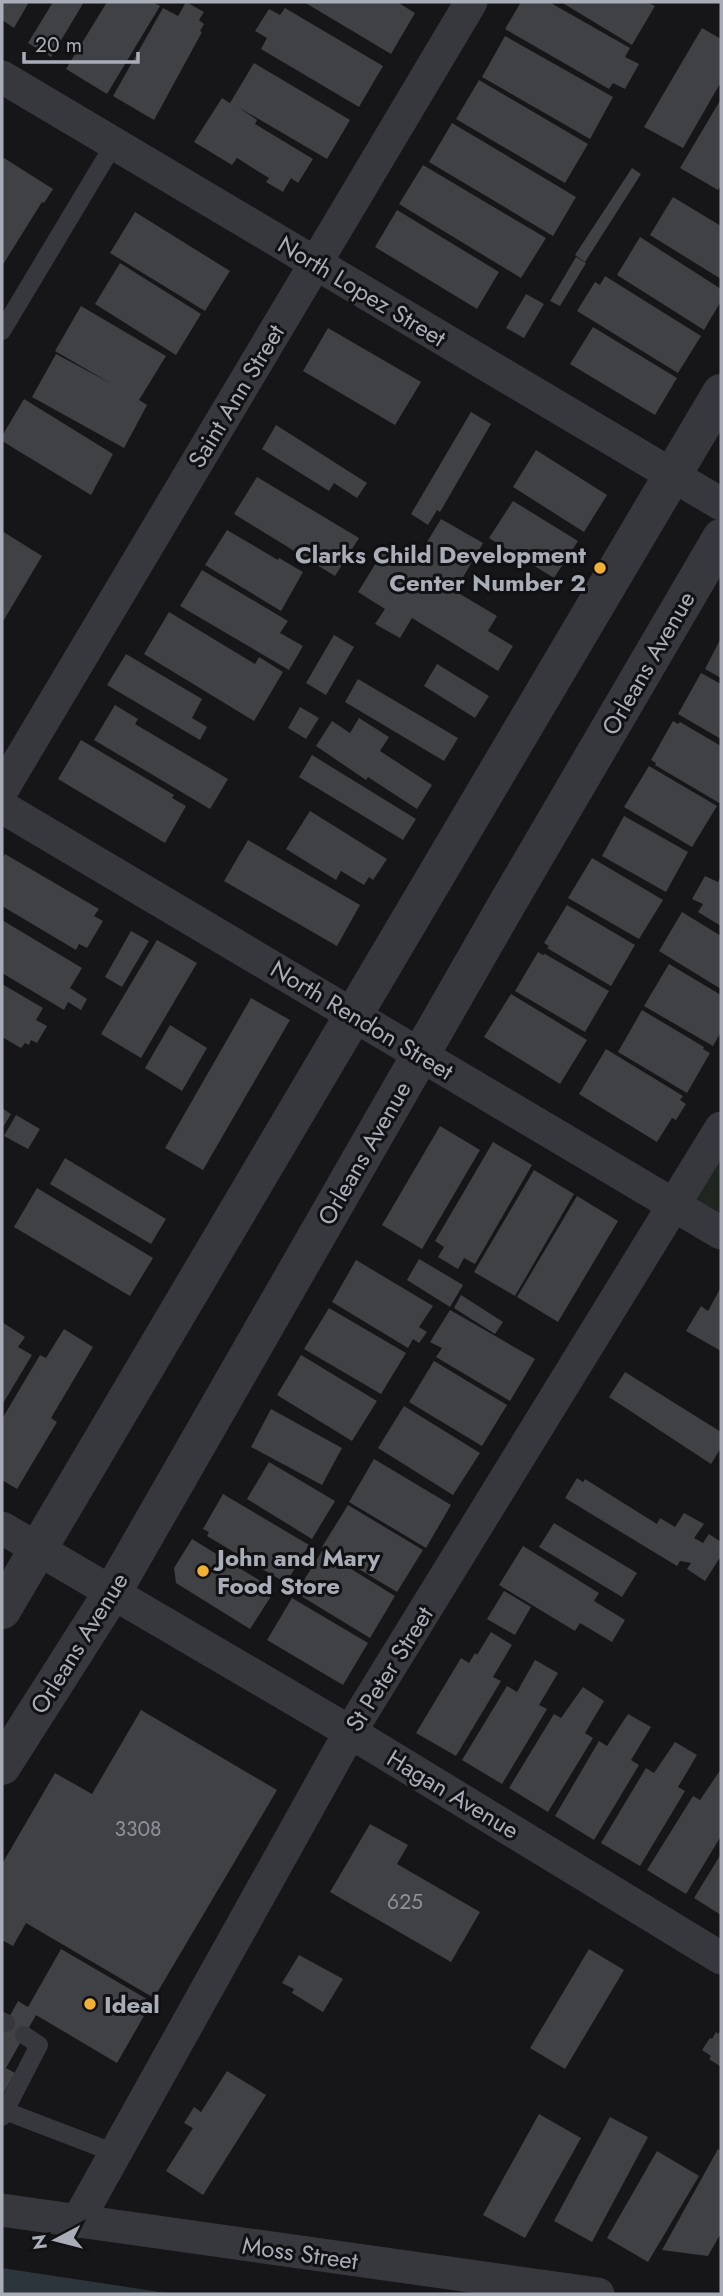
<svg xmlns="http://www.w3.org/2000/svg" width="723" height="2296" viewBox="0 0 723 2296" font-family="Jost,sans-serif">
<rect width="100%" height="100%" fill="#161618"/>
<path fill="#1e261f" d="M721 1128V1233L675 1205Z"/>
<path fill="#2c353c" d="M2 2268 173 2294H2Z"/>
<path fill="#404145" d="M2 2H29L14 28 2 20Z
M53 2H84L51 57 28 43Z
M107 2H153L160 6 107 94 66 69Z
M186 2 204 12 199 20 204 24 200 31 202 32 154 120 113 96 163 8 178 16Z
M304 2H397L415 13 391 54Z
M521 2H549L630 48 625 57 639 64 625 89 613 83 609 89 505 29Z
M561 2H647L655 6 632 45Z
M285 8 383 66 359 107 261 49 267 38 255 31 269 9 280 15Z
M702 28 721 39V82L683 148 644 127Z
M505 36 613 97 590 139 482 77Z
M254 63 350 120 327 159 238 107 257 120 255 124 313 159 298 183 291 178 283 192 266 182 269 178 237 158 232 165 194 142 222 98 230 103Z
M479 80 588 144 565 183 456 119Z
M721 99V185L718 190 680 168Z
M452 123 576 197 553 236 429 162Z
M4 158 53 189 44 203 42 202 2 266V161Z
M423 165 546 238 521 278 399 204Z
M632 168 641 174 585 262 575 255Z
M673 197 721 226V279L650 235Z
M397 210 499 272 477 309 375 247Z
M135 212 230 271 205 311 110 253Z
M640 237 721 289V301L704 330 617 275Z
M576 257 586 263 560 306 550 301Z
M120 263 201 314 176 355 95 304Z
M605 276 701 336 678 373 577 311 595 282 600 285Z
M526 294 544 304 524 338 506 328Z
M81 306 166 356 139 400 147 405 124 448 32 397 56 354 112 384 55 351Z
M593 327 677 378 655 415 570 364Z
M328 328 421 382 395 425 303 371Z
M24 399 113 454 91 495 2 441V436Z
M471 412 491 424 440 512 437 510 428 525 411 514Z
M276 425 367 483 357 498 334 483 329 491 262 449Z
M536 450 607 495 584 532 513 487Z
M257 477 359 538 335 576 234 514Z
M513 501 578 541 554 578 489 538Z
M441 519 483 543 455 591 497 616 488 631 513 646 498 671 412 618 400 638 375 624 385 609 358 592 387 545 415 562Z
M227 530 278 560 279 558 303 572 281 611 205 565Z
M2 531 42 556 2 623Z
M202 570 288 621 280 633 303 646 289 670 180 606Z
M169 612 255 664 259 657 283 672 254 721 144 654Z
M334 635 354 647 326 695 306 683Z
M721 638V678L705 669Z
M126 654 202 699 192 718 207 727 200 740 107 685Z
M437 664 489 696 475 718 424 686Z
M701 673 721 684V739L678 714Z
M358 679 458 738 444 761 345 702Z
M115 705 138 719 135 724 228 779 210 809 94 740Z
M300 707 319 718 306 739 288 728Z
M359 718 389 737 380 751 432 785 417 809 368 777 366 780 316 746 332 721 350 733Z
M673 721 678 724 680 722 721 746V804L655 765 656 763 651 760Z
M81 740 174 795 172 798 186 806 165 843 58 779Z
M312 755 416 819 403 840 299 777Z
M649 766 717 806 692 847 624 807Z
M310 811 387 859 373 880 369 877 364 885 341 871 336 880 286 849Z
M624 816 688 852 666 892 602 856Z
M248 840 360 905 337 946 224 881Z
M5 854 99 909 94 916 103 921 87 948 79 944 76 950 2 906V859Z
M592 858 663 900 639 939 568 898Z
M705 876 718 882 721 876V926L698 912 703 904 692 899Z
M567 905 635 945 611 986 547 948 549 946 544 943Z
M682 912 721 936V989L659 951Z
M2 920 82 968 70 988 87 999 81 1010 68 1002 64 1010 2 973Z
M131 931 149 941 122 987 105 977Z
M157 940 197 963 141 1058 101 1034Z
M538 952 543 955 545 954 609 991 585 1032 515 991Z
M669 964 721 995V1032L713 1046 644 1006Z
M2 984 43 1008 36 1020 47 1026 37 1043 31 1040 29 1045 25 1043 21 1048 2 1037Z
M511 994 587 1040 560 1084 484 1037Z
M251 998 290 1020 203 1170 165 1148Z
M642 1010 704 1047 703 1049 710 1053 687 1093 618 1052Z
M170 1025 207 1048 182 1091 145 1068Z
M606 1049 683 1096 680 1100 686 1104 676 1120 672 1118 657 1142 579 1094Z
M2 1108 11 1114 2 1129Z
M16 1115 40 1129 28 1149 4 1136Z
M440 1126 480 1150 422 1249 382 1225Z
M493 1142 532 1165 475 1264 464 1258 458 1269 438 1257 444 1247 435 1241Z
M65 1158 166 1219 151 1244 50 1184Z
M534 1170 574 1194 515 1296 474 1272Z
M37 1188 153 1258 130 1296 14 1227Z
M577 1196 618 1221 558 1322 517 1297Z
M419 1259 463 1285 450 1307 407 1280Z
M356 1260 433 1306 419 1327 427 1332 419 1343 413 1339 408 1348 332 1302Z
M721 1287V1351L686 1331 701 1306 708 1311Z
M461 1295 503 1322 495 1334 454 1308Z
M329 1308 406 1353 381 1394 304 1349Z
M450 1310 535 1359 510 1401 436 1357 442 1348 430 1342Z
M2 1322 25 1337 18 1347 32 1355 2 1405Z
M64 1329 93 1347 51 1418 57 1422 17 1489 2 1480V1419L40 1355 46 1358Z
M301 1355 377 1401 352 1441 277 1395Z
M434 1361 507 1405 482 1446 409 1402Z
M625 1372 721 1432V1448L711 1464 609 1397Z
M404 1406 480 1453 453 1495 378 1448Z
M271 1409 342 1448 322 1485 251 1447Z
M374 1459 451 1505 426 1548 349 1502Z
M269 1462 335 1501 312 1539 247 1499Z
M577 1478 583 1482 585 1479 657 1524 660 1518 675 1527 684 1513 704 1524 694 1538 703 1543 709 1534 721 1542V1556L705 1581 687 1569 691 1563 680 1561 677 1566 565 1498Z
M223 1494 309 1545 286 1583 207 1536 209 1532 203 1529Z
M348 1505 423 1550 397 1592 322 1547Z
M554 1523 637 1573 622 1597 539 1547Z
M192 1539 275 1590 250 1629 176 1583 174 1568Z
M523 1546 599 1593 594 1601 625 1620 612 1642 580 1623 575 1631 499 1585Z
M322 1551 395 1596 370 1638 296 1593Z
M504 1591 531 1607 515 1635 487 1619Z
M292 1598 368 1643 343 1685 267 1640Z
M491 1632 512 1645 493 1677 501 1681 456 1756 416 1733 461 1658 469 1663 475 1653 477 1655Z
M535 1660 558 1673 539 1705 547 1709 502 1784 462 1760 507 1686 517 1692Z
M583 1687 604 1701 585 1733 593 1738 548 1812 509 1788 554 1714 561 1718Z
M141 1710 277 1790 154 1998 26 1923 13 1946 2 1940V1864L55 1773 92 1794Z
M628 1714 651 1727 631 1760 639 1765 594 1840 555 1816 599 1741 607 1746Z
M675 1742 697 1755 678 1787 685 1791 640 1866 601 1843 646 1768 654 1773Z
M721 1769V1836L686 1894 647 1870 693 1796 700 1800Z
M370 1824 408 1845 397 1864 480 1912 451 1962 330 1892Z
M721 1854V1915L694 1898Z
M61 1949 152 2002 117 2063 36 2015 6 2068 15 2073 2 2096V2030L18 2001 28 2007Z
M589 1949 624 1970 565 2069 530 2048Z
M299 1955 343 1979 323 2012 292 1993 294 1989 282 1983Z
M721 2029V2067L709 2059 711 2056 702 2050 710 2038 712 2039 716 2032 718 2034Z
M227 2071 266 2095 203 2195 166 2171 193 2128 184 2123 194 2107 201 2112Z
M539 2114 581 2138 525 2238 483 2215Z
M610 2117 648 2137 592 2242 554 2221Z
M718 2149 721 2151V2233L708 2256 662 2250Z
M657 2151 699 2176 648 2262 607 2238Z"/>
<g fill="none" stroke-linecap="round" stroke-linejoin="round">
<path stroke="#37383d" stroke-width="18" d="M2 331 114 144
M2 2021 6 2023
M5 2111 115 2153
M2 2117 39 2045 24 2035"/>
<path stroke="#37383d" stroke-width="33" d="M2 77 721 504
M2 790 471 2
M2 807 721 1233
M2 1528 350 1732 721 1958
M2 2210 598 2294
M77 2222 350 1732 721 1128"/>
<path stroke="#37383d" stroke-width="38" d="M2 1610 721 393
M2 1766 112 1593 507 904 721 538"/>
</g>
<g fill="#f2b134" stroke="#111113" stroke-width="2.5">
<circle cx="600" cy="568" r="7"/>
<circle cx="203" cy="1571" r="7"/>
<circle cx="90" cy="2004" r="7"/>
</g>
<g text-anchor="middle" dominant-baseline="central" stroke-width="6" stroke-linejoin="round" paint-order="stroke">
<g font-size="21" fill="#8e929b">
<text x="138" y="1829">3308</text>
<text x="405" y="1902">625</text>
</g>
<g font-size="24" fill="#a8adb8" stroke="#111113">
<text transform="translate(362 291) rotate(31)">North Lopez Street</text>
<text transform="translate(236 396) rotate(-59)">Saint Ann Street</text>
<text transform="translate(648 663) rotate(-60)">Orleans Avenue</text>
<text transform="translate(362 1020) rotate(31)">North Rendon Street</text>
<text transform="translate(364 1153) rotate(-60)">Orleans Avenue</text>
<text transform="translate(79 1643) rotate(-58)">Orleans Avenue</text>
<text transform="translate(389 1669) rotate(-58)">St Peter Street</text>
<text transform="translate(453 1794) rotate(31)">Hagan Avenue</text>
<text transform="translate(300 2253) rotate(8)">Moss Street</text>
</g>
<g font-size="24" font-weight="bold" fill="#a8adb8" stroke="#111113" text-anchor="start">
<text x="586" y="554" text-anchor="end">Clarks Child Development<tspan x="586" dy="28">Center Number 2</tspan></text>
<text x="217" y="1557">John and Mary<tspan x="217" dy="28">Food Store</tspan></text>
<text x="104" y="2004">Ideal</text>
</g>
</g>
<rect width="723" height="2296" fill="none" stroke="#a8adb8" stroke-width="7"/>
<g transform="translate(56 2240) rotate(263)" stroke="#111113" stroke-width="5" paint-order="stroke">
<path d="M0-5L12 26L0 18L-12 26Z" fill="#a8adb8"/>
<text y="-10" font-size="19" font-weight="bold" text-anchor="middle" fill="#a8adb8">N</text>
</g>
<path d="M24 52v10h114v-10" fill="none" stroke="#a8adb8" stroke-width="3.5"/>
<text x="35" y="52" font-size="21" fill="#a8adb8" stroke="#111113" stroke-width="5" paint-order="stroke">20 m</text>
</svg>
